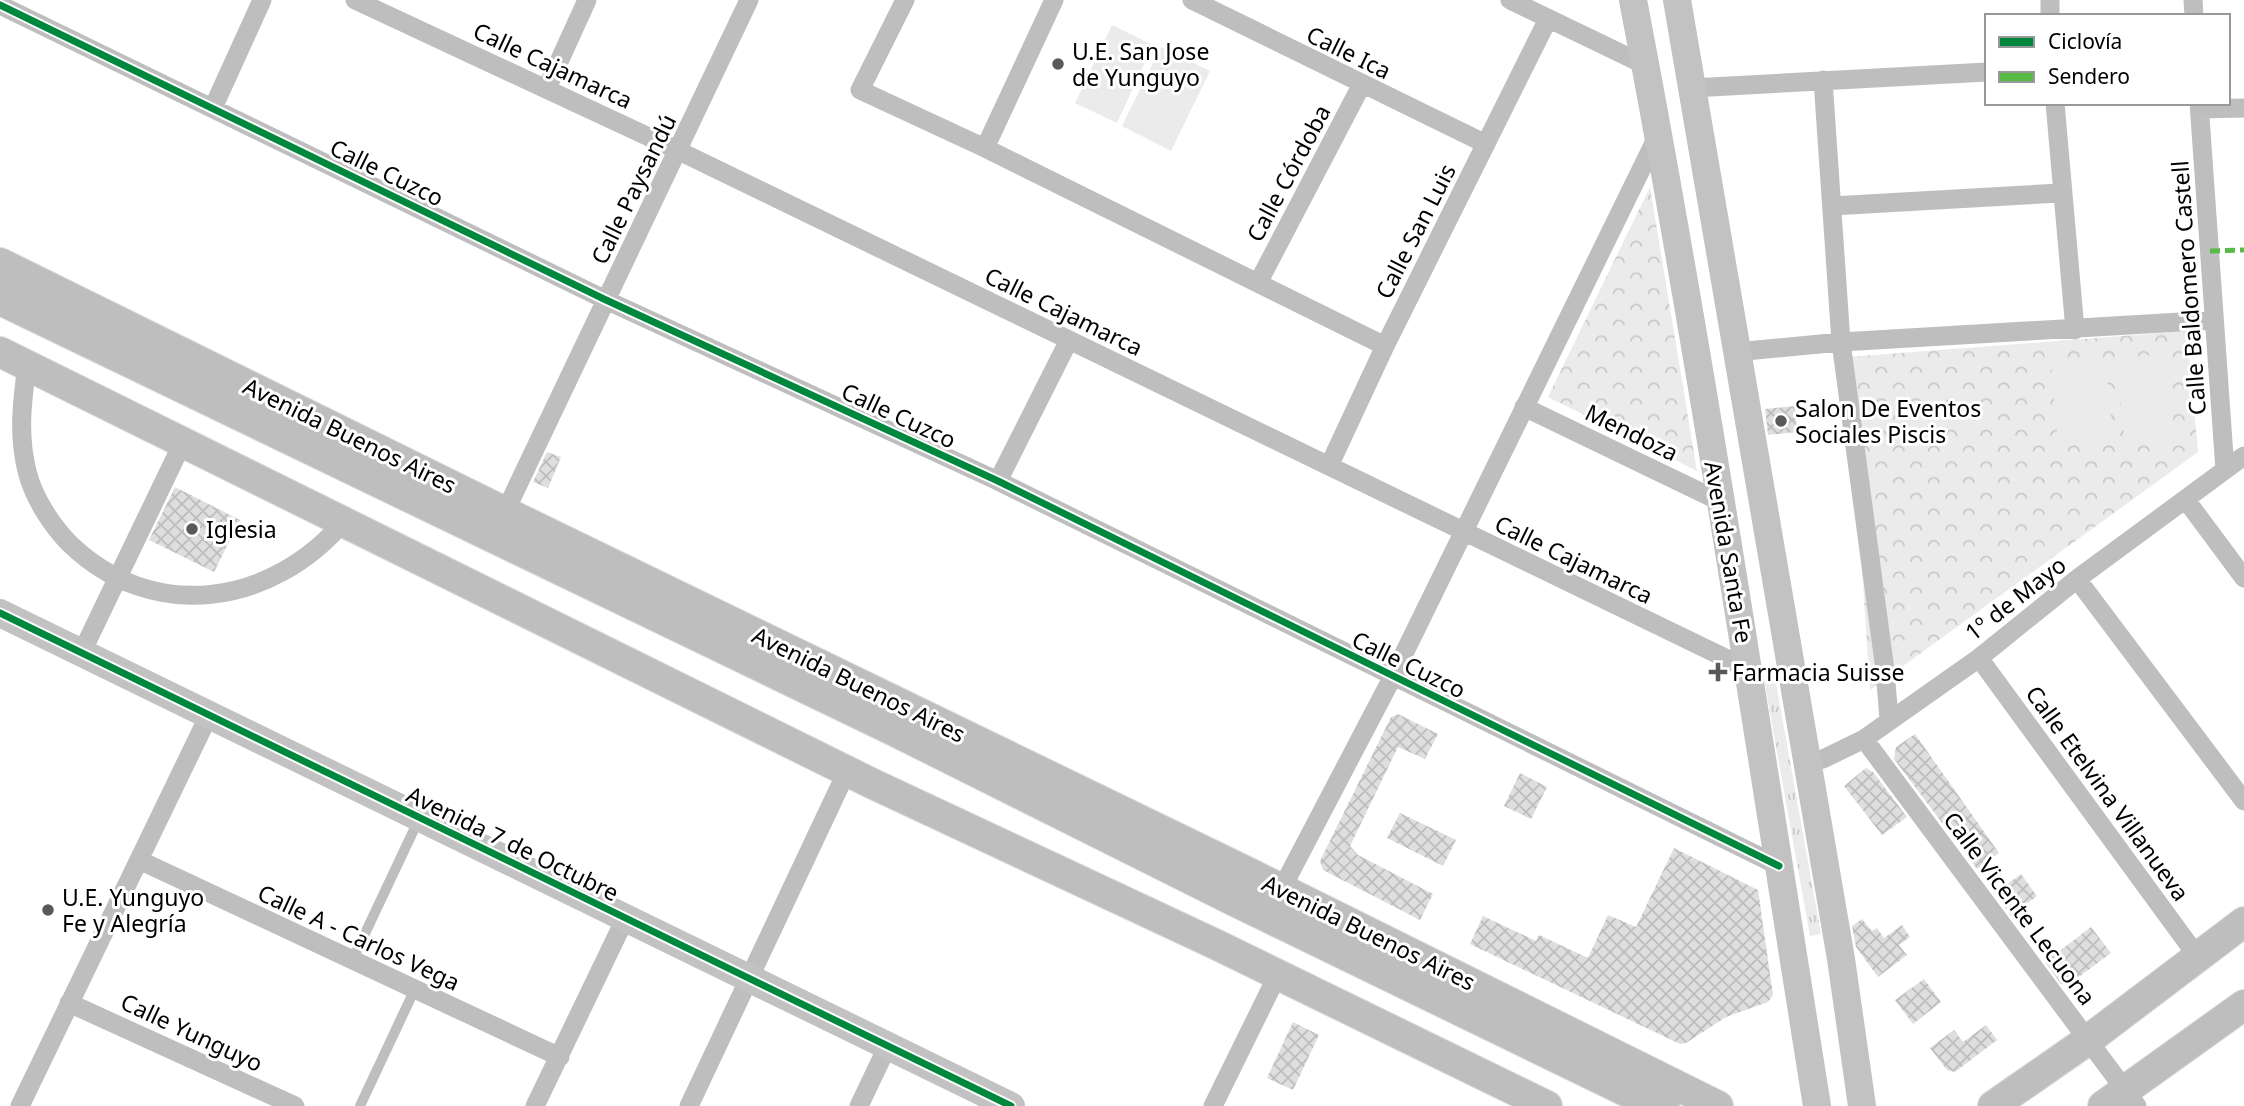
<svg xmlns="http://www.w3.org/2000/svg" width="2244" height="1106" viewBox="0 0 2244 1106" font-family="'Noto Sans',sans-serif">
<defs>
<pattern id="grass-tufts" width="24" height="20" patternUnits="userSpaceOnUse" patternTransform="scale(1.75)"><rect width="24" height="20" fill="#ebebeb"/><path d="M3 7l-1-3M5 7V3M7 7l1-3M15 17l-1-3M17 17v-4M19 17l1-3" fill="none" stroke="#c8c8c8"/></pattern>
<pattern id="forest-crowns" width="20" height="18" patternUnits="userSpaceOnUse" patternTransform="scale(1.75)"><rect width="20" height="18" fill="#ebebeb"/><path d="M2 6a3 3 0 1 1 6 0M12 15a3 3 0 1 1 6 0" fill="none" stroke="#c8c8c8"/></pattern>
<pattern id="building-cross-hatch" width="8" height="8" patternUnits="userSpaceOnUse" patternTransform="scale(1.75)"><rect width="8" height="8" fill="#dedede"/><path d="M0 0l8 8M0 8l8-8" fill="none" stroke="#bdbdbd"/></pattern>
</defs>
<rect width="100%" height="100%" fill="#fff"/>
<path fill="url(#grass-tufts)" d="M1769 676 1775 678 1821 934 1810 936 1764 680Z"/>
<path fill="url(#forest-crowns)" d="M1650 187 1697 471 1548 397Z
M2187 331 2198 452 1870 690 1848 357Z"/>
<path fill="#ebebeb" d="M1112 25 1153 45 1117 123 1075 103Z
M1161 47 1210 71 1171 151 1122 126Z
M2167 354 2175 437 2125 442 2116 358Z
M2105 359 2113 441 2058 445 2051 364Z"/>
<path fill="url(#building-cross-hatch)" d="M1795 406 1797 432 1768 435 1765 409Z
M547 452 561 457 548 488 533 482Z
M175 487 240 520 214 572 149 540Z
M1398 714 1438 734 1425 759 1398 747 1350 846 1358 855 1433 894 1420 920 1323 870 1320 861 1391 717Z
M1915 734 1999 853 1977 869 1894 759 1896 747Z
M1866 768 1873 772 1907 817 1882 835 1844 786Z
M1520 773 1547 787 1531 819 1504 806Z
M1400 813 1456 840 1443 866 1387 838Z
M1674 848 1758 890 1773 995 1768 1002 1726 1017 1686 1043 1680 1044 1470 944 1483 916 1536 941 1539 935 1588 958 1608 915 1636 927Z
M2021 874 2037 896 2011 916 1995 893Z
M1862 919 1872 931 1877 928 1884 938 1902 925 1910 937 1899 945 1907 955 1878 977 1856 947 1852 926Z
M2091 927 2111 953 2068 985 2061 984 2045 962Z
M1924 979 1941 1002 1913 1024 1895 1000Z
M1293 1022 1319 1035 1293 1090 1267 1078Z
M1986 1025 1997 1040 1955 1072 1947 1070 1930 1048 1954 1030 1963 1042Z"/>
<g fill="none" stroke-linecap="round" stroke-linejoin="round">
<defs>
<path id="primary" d="M0 263 505 512 1247 872 1718 1106
M0 352 871 783 1215 944 1547 1106
M1993 1106 2088 1040 2244 922
M2103 1106 2244 1005"/>
<path id="highway" d="M0 297 894 728 1234 898 1662 1106"/>
</defs>
<use href="#primary" stroke="#dbdbdb" stroke-width="32"/>
<use href="#highway" stroke="#dbdbdb" stroke-width="37"/>
<path stroke="#bebebe" stroke-width="10" d="M352 961 419 819
M360 1106 414 991"/>
<path stroke="#bebebe" stroke-width="19" d="M355 0 679 151 1750 670
M905 0 860 90 985 148 1385 346
M1192 0 1486 144
M1510 0 1645 65
M2050 0V16
M2193 0 2194 16
M0 5 606 300 998 481 1779 866
M1823 80 1841 342 1885 670 1889 719
M547 88 587 0
M1692 88 1987 72
M2055 103 2075 330
M2199 103 2225 470
M213 108 262 0
M2200 109 2244 108
M985 148 1054 0
M1832 206 2060 193
M1258 283 1361 86
M1735 352 1841 342 2214 320
M27 365C22 402 18 435 27 471 33 497 52 526 70 544 153 624 272 606 344 521
M1524 407 1719 501
M1329 466 1385 346 1548 19
M998 481 1069 340
M2186 500 2244 578
M505 512 749 0
M2077 579 2244 801
M82 652 183 442
M1979 658 2197 956
M1864 739 2137 1106
M1807 761 1823 759 1864 739 1979 658 2077 579 2244 456
M139 860 560 1057
M1281 890 1392 678 1659 133
M69 1003 295 1106
M20 1106 208 717
M535 1106 625 919
M689 1106 847 771
M859 1106 888 1045
M1213 1106 1278 974"/>
<path stroke="#c2c2c2" stroke-width="28" d="M1633 0C1703 367 1758 737 1817 1106
M1677 0 1841 959 1862 1106
M0 613 1011 1106"/>
<use href="#primary" stroke="#bebebe" stroke-width="30"/>
<use href="#highway" stroke="#bebebe" stroke-width="35"/>
<path stroke="#58b947" stroke-width="5" stroke-dasharray="10 5" stroke-linecap="butt" d="M2210 251 2244 250"/>
<defs>
<path id="cycleway" d="M0 5 606 300 998 481 1779 866
M0 613 1011 1106"/>
</defs>
<use href="#cycleway" stroke="#fff" stroke-width="11"/>
<use href="#cycleway" stroke="#00873e" stroke-width="7"/>
</g>
<g fill="#595959" stroke="#fff" stroke-width="2.5">
<circle cx="1058" cy="64" r="7"/>
<circle cx="1781" cy="421" r="7"/>
<circle cx="192" cy="529" r="7"/>
<path d="M1714.5 661.5h7v7h7v7h-7v7h-7v-7h-7v-7h7z"/>
<circle cx="48" cy="910" r="7"/>
</g>
<g text-anchor="middle" dominant-baseline="central" stroke-width="6" stroke-linejoin="round" paint-order="stroke">
<g font-size="23" fill="#000" stroke="#fff" text-anchor="start">
<text x="1072" y="51">U.E. San Jose<tspan x="1072" dy="26">de Yunguyo</tspan></text>
<text x="1795" y="408">Salon De Eventos<tspan x="1795" dy="26">Sociales Piscis</tspan></text>
<text x="206" y="529">Iglesia</text>
<text x="1732" y="672">Farmacia Suisse</text>
<text x="62" y="897">U.E. Yunguyo<tspan x="62" dy="26">Fe y Alegría</tspan></text>
</g>
<g font-size="23" fill="#000" stroke="#fff">
<text transform="translate(1349 52) rotate(26)">Calle Ica</text>
<text transform="translate(553 65) rotate(25)">Calle Cajamarca</text>
<text transform="translate(387 172) rotate(26)">Calle Cuzco</text>
<text transform="translate(1288 173) rotate(-62)">Calle Córdoba</text>
<text transform="translate(633 189) rotate(-64)">Calle Paysandú</text>
<text transform="translate(1415 231) rotate(-63)">Calle San Luis</text>
<text transform="translate(2188 288) rotate(-94)">Calle Baldomero Castell</text>
<text transform="translate(1064 311) rotate(26)">Calle Cajamarca</text>
<text transform="translate(899 415) rotate(25)">Calle Cuzco</text>
<text transform="translate(1632 432) rotate(26)">Mendoza</text>
<text transform="translate(350 435) rotate(26)">Avenida Buenos Aires</text>
<text transform="translate(1729 552) rotate(80)">Avenida Santa Fe</text>
<text transform="translate(1574 559) rotate(26)">Calle Cajamarca</text>
<text transform="translate(2015 598) rotate(-38)">1º de Mayo</text>
<text transform="translate(1409 664) rotate(26)">Calle Cuzco</text>
<text transform="translate(859 684) rotate(26)">Avenida Buenos Aires</text>
<text transform="translate(2108 793) rotate(54)">Calle Etelvina Villanueva</text>
<text transform="translate(513 843) rotate(26)">Avenida 7 de Octubre</text>
<text transform="translate(2020 908) rotate(53)">Calle Vicente Lecuona</text>
<text transform="translate(1369 932) rotate(26)">Avenida Buenos Aires</text>
<text transform="translate(359 937) rotate(25)">Calle A - Carlos Vega</text>
<text transform="translate(192 1032) rotate(25)">Calle Yunguyo</text>
</g>
</g>
<rect x="1985" y="14" width="245" height="91" fill="#ffffff" stroke="#999999" stroke-width="2"/>
<rect x="1999" y="37" width="35" height="10" fill="#00873e" stroke="#999999" stroke-width="2"/>
<text x="2048" y="49" font-size="21" fill="#000000">Ciclovía</text>
<rect x="1999" y="72" width="35" height="10" fill="#58b947" stroke="#999999" stroke-width="2"/>
<text x="2048" y="84" font-size="21" fill="#000000">Sendero</text>
</svg>
